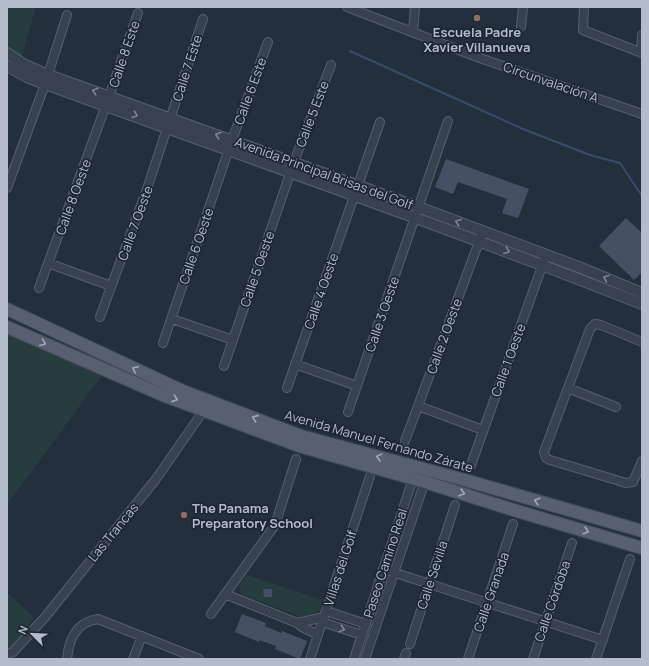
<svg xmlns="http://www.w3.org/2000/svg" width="649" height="666" viewBox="0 0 649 666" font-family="Manrope,sans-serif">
<rect width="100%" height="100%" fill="#242f3e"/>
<path fill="#263c3f" d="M7 7H36L20 62 7 53Z
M7 327 103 374 7 505Z
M247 575 323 600 320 610 316 613 301 617 241 594C237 586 243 581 247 575Z
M7 593 34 617 13 652 7 654Z"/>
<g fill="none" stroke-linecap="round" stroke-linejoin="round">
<path stroke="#394c67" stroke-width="2" d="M350 51 523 129 590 155 620 163 642 196"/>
</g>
<path fill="#455162" d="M446 159 529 189 518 218 502 213 507 199 458 182 453 194 435 187Z
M626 218 642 233V272L634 280 599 246Z
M263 589H272V597H264Z
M242 614 266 623 265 626 281 633 282 631 307 641 300 659 275 649 276 646 259 640V642L235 632Z"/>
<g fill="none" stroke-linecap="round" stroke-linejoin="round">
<defs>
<path id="minor" d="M347 7 477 57 642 114
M584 7 583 30 642 53
M521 27 523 7
M413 32 415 7
M641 53 642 35
M7 188 45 84 67 15
M48 263 111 286
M39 288 106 105 138 13
M100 317 147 189 203 19
M172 319 233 340
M642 342 601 325 595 324 590 329 544 452 546 458 550 460 626 483 633 482 642 461
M163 343 232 140 268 42
M295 364 357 386
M224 366 294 162 331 65
M287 388 380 122
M568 388 616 407
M418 406 483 430
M348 412 448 121
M405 441 483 231
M471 465 546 255
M383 569 603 640
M225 594 297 623 302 627 318 635
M326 611 366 624
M211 614 275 525 296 459
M322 622 362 635
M297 623 324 617
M410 644 455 505
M7 654 13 652 46 616 156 479 204 410 205 406
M67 659C69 639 76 622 98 619L199 659
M133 659 142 636
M310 659 370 476
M354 659 414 475
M365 659 426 478
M404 659 406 653
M468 659 513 524
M533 659 572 543
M596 659 630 559"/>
<path id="tertiary" d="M7 53 23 64 48 75 418 207 579 267 642 293
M7 66 29 78C234 153 440 224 642 304"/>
<path id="primary" d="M7 309 183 391 301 436 465 480 642 531
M7 327 165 396 299 446 425 482 517 511 642 548"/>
</defs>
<use href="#minor" stroke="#565f6c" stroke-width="10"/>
<use href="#tertiary" stroke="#565f6c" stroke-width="12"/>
<use href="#primary" stroke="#414a57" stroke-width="14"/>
<use href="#minor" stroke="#38414e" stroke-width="8"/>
<use href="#tertiary" stroke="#38414e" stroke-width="10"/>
<use href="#primary" stroke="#56606e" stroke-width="12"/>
</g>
<defs><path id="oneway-chevron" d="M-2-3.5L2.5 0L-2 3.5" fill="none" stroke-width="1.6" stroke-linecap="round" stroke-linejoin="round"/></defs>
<g stroke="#7c8592">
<use href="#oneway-chevron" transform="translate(95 91) rotate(-161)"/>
<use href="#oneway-chevron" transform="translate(135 115) rotate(20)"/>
<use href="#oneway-chevron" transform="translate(218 135) rotate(-160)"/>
<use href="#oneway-chevron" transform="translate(458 222) rotate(-160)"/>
<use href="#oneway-chevron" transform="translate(507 251) rotate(20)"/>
<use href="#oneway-chevron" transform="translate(606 278) rotate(-158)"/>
<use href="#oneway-chevron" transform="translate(342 629) rotate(18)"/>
</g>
<g stroke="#a1aab7">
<use href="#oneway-chevron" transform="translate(43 343) rotate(23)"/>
<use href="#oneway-chevron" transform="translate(135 369) rotate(-155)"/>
<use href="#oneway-chevron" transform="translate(175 399) rotate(20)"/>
<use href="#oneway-chevron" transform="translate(255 418) rotate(-159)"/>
<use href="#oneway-chevron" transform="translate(379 457) rotate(-165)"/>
<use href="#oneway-chevron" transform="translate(462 493) rotate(18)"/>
<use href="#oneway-chevron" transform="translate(537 501) rotate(-164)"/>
<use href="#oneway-chevron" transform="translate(586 531) rotate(16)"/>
</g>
<g fill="#8d6e63" stroke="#1d2633" stroke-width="1.5">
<circle cx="477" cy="18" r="4"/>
<circle cx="184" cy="515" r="4"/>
</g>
<g text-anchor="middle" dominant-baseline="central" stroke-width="3.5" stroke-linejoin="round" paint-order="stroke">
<g font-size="13" font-weight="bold" fill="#b4bcc9" stroke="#1d2633">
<text x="477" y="32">Escuela Padre<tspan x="477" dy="15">Xavier Villanueva</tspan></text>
<text x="192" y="508" text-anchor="start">The Panama<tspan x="192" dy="15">Preparatory School</tspan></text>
</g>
<g font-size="13" fill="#b4bcc9" stroke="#1d2633">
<text transform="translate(124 54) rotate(-71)">Calle 8 Este</text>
<text transform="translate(187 68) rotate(-72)">Calle 7 Este</text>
<text transform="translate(551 82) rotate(19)">Circunvalación A</text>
<text transform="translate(250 91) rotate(-70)">Calle 6 Este</text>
<text transform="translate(312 114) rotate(-69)">Calle 5 Este</text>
<text transform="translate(324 173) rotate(20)">Avenida Principal Brisas del Golf</text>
<text transform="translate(73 197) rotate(-70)">Calle 8 Oeste</text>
<text transform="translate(135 223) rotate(-70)">Calle 7 Oeste</text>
<text transform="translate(196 246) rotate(-71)">Calle 6 Oeste</text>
<text transform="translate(257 269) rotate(-71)">Calle 5 Oeste</text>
<text transform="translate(321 291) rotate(-71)">Calle 4 Oeste</text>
<text transform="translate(382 314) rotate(-71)">Calle 3 Oeste</text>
<text transform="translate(444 336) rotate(-70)">Calle 2 Oeste</text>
<text transform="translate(508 360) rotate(-70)">Calle 1 Oeste</text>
<text transform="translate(379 441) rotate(16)">Avenida Manuel Fernando Zárate</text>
<text transform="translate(113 532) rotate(-51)">Las Trancas</text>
<text transform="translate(385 563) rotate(-72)">Paseo Camino Real</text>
<text transform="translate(340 568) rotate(-72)">Villas del Golf</text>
<text transform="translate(432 575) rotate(-72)">Calle Sevilla</text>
<text transform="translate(491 592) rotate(-71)">Calle Granada</text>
<text transform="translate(552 601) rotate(-71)">Calle Córdoba</text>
</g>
</g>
<rect width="649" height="666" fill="none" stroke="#b4bcc9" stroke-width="16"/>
<g transform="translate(32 634) rotate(294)" stroke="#1d2633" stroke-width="3" paint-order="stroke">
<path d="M0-3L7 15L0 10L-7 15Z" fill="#b4bcc9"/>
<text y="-6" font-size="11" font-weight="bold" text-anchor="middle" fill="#b4bcc9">N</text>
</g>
</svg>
